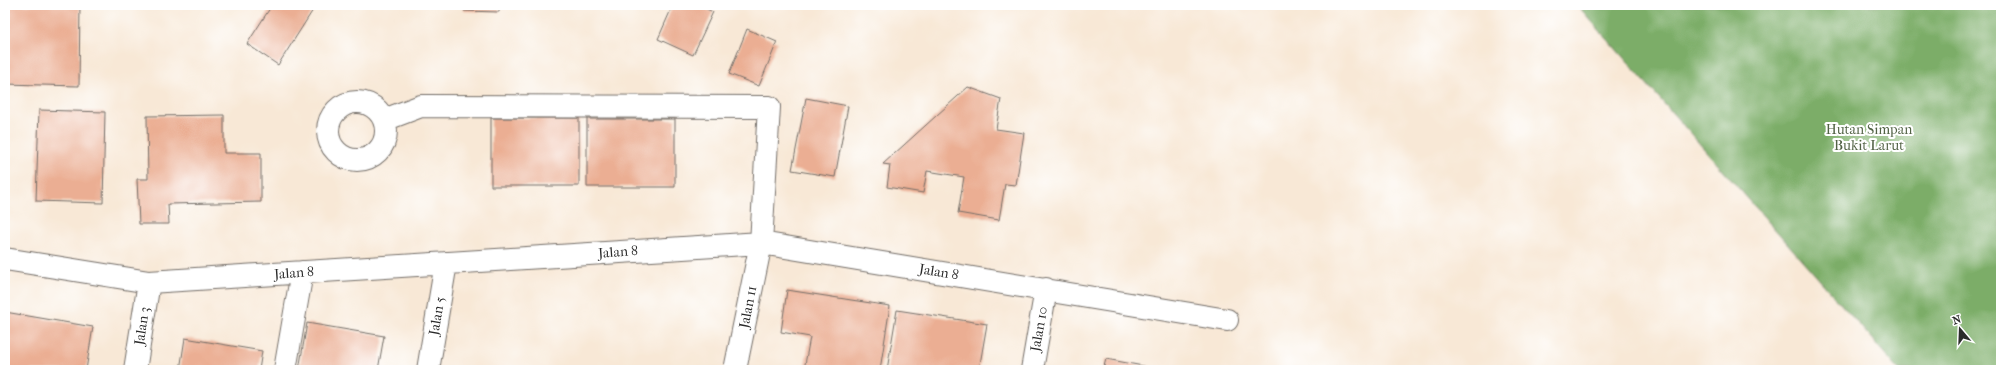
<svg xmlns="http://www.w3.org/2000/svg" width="2006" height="375" viewBox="0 0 2006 375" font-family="'IM FELL French Canon',serif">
<rect width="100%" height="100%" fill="#fff"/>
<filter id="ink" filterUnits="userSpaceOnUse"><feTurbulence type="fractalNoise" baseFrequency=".025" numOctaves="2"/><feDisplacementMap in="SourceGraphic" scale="8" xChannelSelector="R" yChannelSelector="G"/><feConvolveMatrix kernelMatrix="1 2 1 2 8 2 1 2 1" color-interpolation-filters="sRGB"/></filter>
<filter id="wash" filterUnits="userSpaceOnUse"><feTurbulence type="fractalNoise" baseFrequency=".012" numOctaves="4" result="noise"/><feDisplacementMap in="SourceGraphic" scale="16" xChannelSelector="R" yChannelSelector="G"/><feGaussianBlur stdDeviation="0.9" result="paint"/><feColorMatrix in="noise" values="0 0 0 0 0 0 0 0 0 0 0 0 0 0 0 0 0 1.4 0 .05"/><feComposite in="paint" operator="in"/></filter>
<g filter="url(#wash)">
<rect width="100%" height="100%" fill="#f8e8d6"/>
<path fill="#7cad67" stroke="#546c49" d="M1574 5H2001V370H1899L1578 6Z"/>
<g id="blocks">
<path fill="#ebae93" d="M5 5H80L79 86 5 84Z
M272 5H306L313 10 278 65 247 44Z
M464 5H499V12L464 11Z
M673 5H698L713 12 693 55 658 39Z
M747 29 777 42 759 86 729 74Z
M968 87 1001 99 996 129 1024 133 1016 185 1005 184 999 220 958 213 964 177 927 171 923 193 887 187 890 165 883 164Z
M806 98 848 106 835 177 792 170Z
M39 110 105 112 103 203 36 201Z
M224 115V153H261V202L168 204 169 224H139L137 179H148L147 116Z
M491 118H579V186H491Z
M587 119H675V187H587Z
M787 290 890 306 880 370H804L810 337 781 332Z
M897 310 987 324 979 370H887Z
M5 312 93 327 86 370H5Z
M307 323 384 336 378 370H299Z
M185 338 262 351 259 370H180Z
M1106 359 1159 369V370H1103Z"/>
</g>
</g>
<g filter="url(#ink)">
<use href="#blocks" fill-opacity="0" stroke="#736d67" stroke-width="1"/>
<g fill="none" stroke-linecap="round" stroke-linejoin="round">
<defs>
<path id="minor" d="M328 131a29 29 0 1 1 58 0a29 29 0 1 1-58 0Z
M384 120 421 106 769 107 761 243 735 370
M5 259 149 282 761 243 1227 320
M135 370 149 282
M285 370 302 272
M428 370 446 263
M1032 370 1046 289"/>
</defs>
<use href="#minor" stroke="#736d67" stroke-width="24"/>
<use href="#minor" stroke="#fff" stroke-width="22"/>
</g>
</g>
<g text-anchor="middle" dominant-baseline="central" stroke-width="4" stroke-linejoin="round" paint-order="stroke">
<g font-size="14" fill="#526245" stroke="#fff">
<text x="1869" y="129">Hutan Simpan<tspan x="1869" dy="16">Bukit Larut</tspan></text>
</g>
<g font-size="14" fill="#2b2b2b" stroke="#fff">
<text transform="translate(618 252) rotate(-4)">Jalan 8</text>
<text transform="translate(939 272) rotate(9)">Jalan 8</text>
<text transform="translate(294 273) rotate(-4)">Jalan 8</text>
<text transform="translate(748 307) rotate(-79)">Jalan 11</text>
<text transform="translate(437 316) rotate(-80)">Jalan 5</text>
<text transform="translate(142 326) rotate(-81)">Jalan 3</text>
<text transform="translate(1039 329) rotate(-80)">Jalan 10</text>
</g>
</g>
<rect width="2006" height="375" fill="none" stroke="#fff" stroke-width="20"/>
<g transform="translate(1960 329) rotate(341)" stroke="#ffffff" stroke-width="3" paint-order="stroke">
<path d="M0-3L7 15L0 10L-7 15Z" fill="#2b2b2b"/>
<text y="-6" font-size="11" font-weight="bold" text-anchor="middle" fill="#2b2b2b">N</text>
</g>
</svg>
